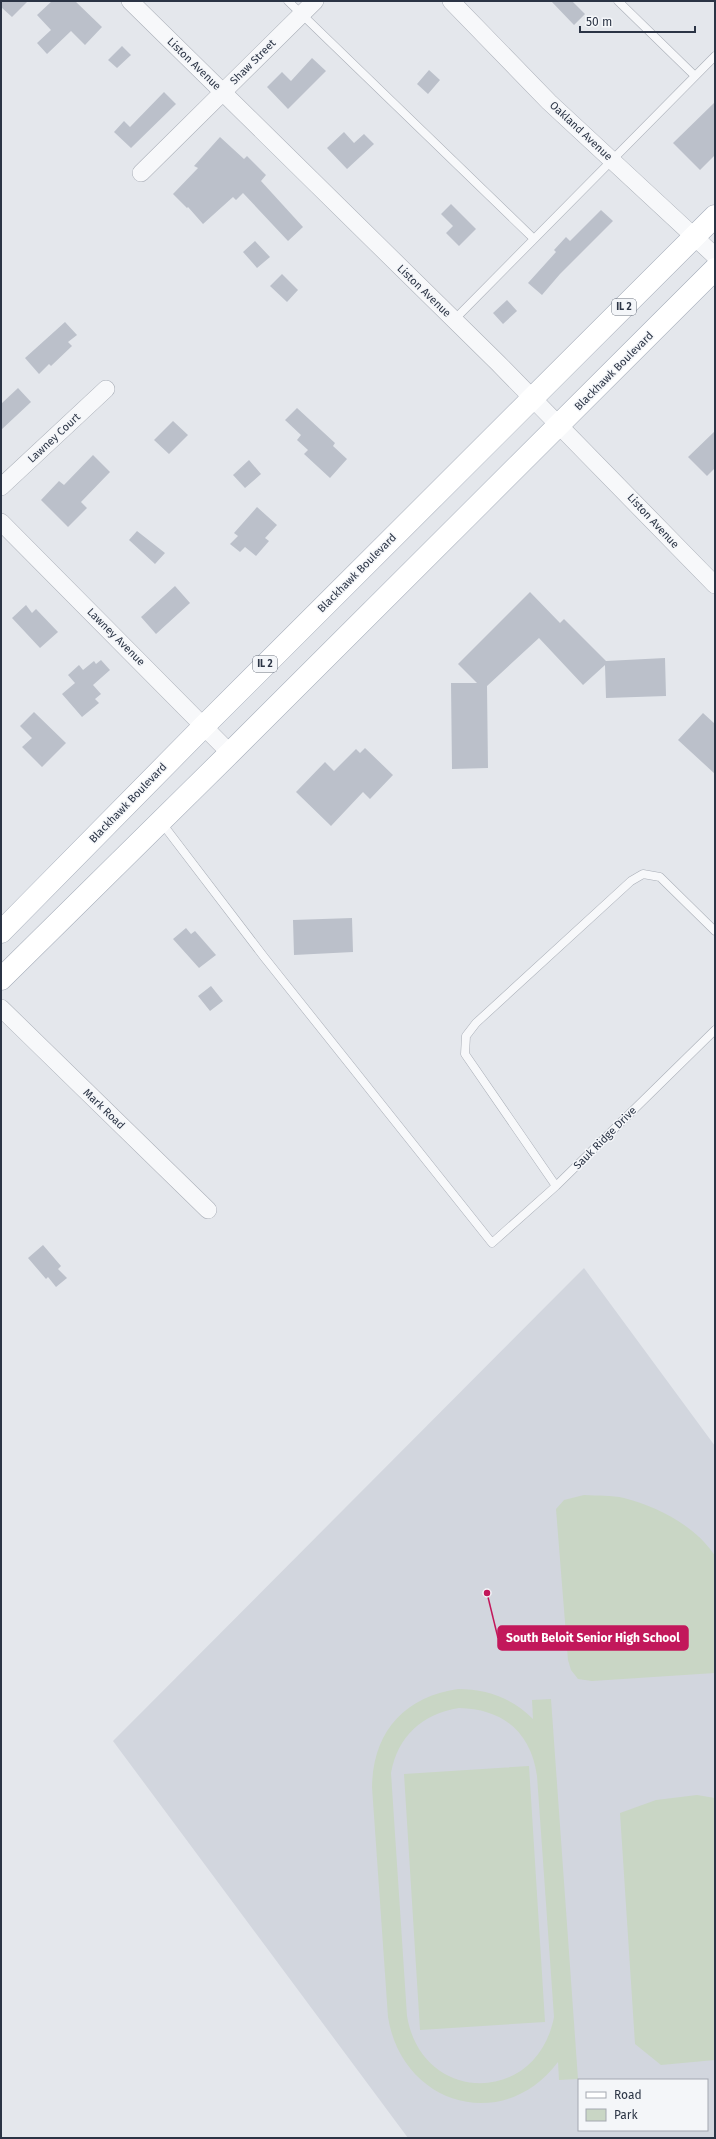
<svg xmlns="http://www.w3.org/2000/svg" width="716" height="2139" viewBox="0 0 716 2139" font-family="'Fira Sans',sans-serif">
<rect width="100%" height="100%" fill="#e4e7ec"/>
<path fill="#d2d6de" fill-rule="evenodd" d="M584 1268 715 1446V2138H408L113 1741ZM579 2080H707V2130H579Z"/>
<path fill="#c9d6c5" fill-rule="evenodd" d="M584 1495C597 1496 612 1495 624 1498 658 1507 696 1526 715 1556V1673L592 1681 578 1679 571 1670 568 1660 556 1509 564 1500Z
M458 1689C487 1689 512 1698 533 1719L532 1700 551 1699 578 2079 559 2080 558 2062C503 2135 402 2105 388 2017L372 1787C373 1732 404 1697 458 1689ZM459 1708C504 1709 531 1733 537 1776L554 2017C537 2106 422 2105 407 2016L391 1773C398 1736 422 1714 459 1708Z
M529 1766 545 2022 420 2030 404 1774Z
M697 1795 715 1798V2060L661 2065 635 2044 620 1813 656 1800Z"/>
<path fill="#bbc0ca" d="M1 1H28L12 17 1 7Z
M52 1H75L102 27 85 45 71 31 47 54 37 43 51 30 37 15Z
M551 1H572L585 14 574 25Z
M122 46 131 55 117 68 108 60Z
M312 58 326 71 288 109 267 87 282 72 291 81Z
M429 70 440 80 428 94 417 84Z
M164 92 176 104 131 148 114 132 124 121 130 127Z
M715 102V155L700 170 673 143Z
M344 132 354 143 364 134 374 144 347 169 327 148Z
M220 137 244 159 247 156 266 175 261 181 303 227 288 241 243 193 236 200 233 197 203 224 188 207 187 208 173 194 198 168 194 166Z
M451 204 476 229 459 246 446 233 453 226 441 214Z
M601 210 613 221 560 274 542 295 528 283 556 252 554 250 566 237 570 241Z
M255 241 270 257 257 268 243 252Z
M282 274 298 290 287 302 270 286Z
M507 300 517 311 503 324 493 313Z
M65 322 77 335 68 342 72 346 51 366 49 364 39 374 25 358Z
M18 388 31 402 1 430V404Z
M297 408 335 443 333 446 347 459 330 478 304 454 308 450 297 440 301 435 285 420Z
M173 421 188 435 169 454 154 440Z
M715 431V468L707 476 688 457Z
M93 455 110 472 81 502 87 508 68 527 41 500 59 481 64 485Z
M249 460 261 474 245 488 233 475Z
M257 507 277 525 265 538 269 541 256 556 245 547 240 552 230 544 238 536 234 533Z
M137 531 165 553 155 564 129 540Z
M175 586 190 603 156 634 141 617Z
M530 592 560 623 564 619 606 661 665 658 666 696 606 698 605 665 583 685 539 638 487 686 488 768 452 769 451 683H477L458 664Z
M26 605 32 613 36 609 58 632 40 648 12 618Z
M101 660 110 670 93 685 101 694 95 699 99 703 82 717 62 694 75 683 68 675 79 665 83 670 94 661 96 664Z
M34 712 66 743 42 767 22 747 32 738 20 726Z
M703 713 715 724V774L678 740Z
M365 748 393 775 370 799 363 792 331 826 296 792 325 762 334 771 356 749 360 753Z
M352 918 353 952 294 955 293 920Z
M186 928 191 934 195 931 216 955 199 968 173 939Z
M211 986 223 1001 210 1011 198 996Z
M43 1245 61 1266 58 1269 67 1278 56 1287 48 1277 46 1279 28 1258Z"/>
<g fill="none" stroke-linecap="round" stroke-linejoin="round">
<defs>
<path id="service" d="M288 1 534 239
M618 1 695 76
M454 320 715 56
M161 822 264 957 492 1243 556 1186 715 1030
M556 1186 465 1054 466 1036 476 1023 631 881 643 874 660 877 715 931"/>
<path id="minor" d="M130 1 498 363 715 585
M451 1 549 102 715 256
M141 173 315 1
M1 487 106 389
M1 522 230 753
M1 1008 208 1210"/>
<path id="primary" d="M1 932 204 726 715 216
M1 979 230 753 715 269"/>
</defs>
<use href="#service" stroke="#a9aeb7" stroke-width="9"/>
<use href="#minor" stroke="#a9aeb7" stroke-width="18"/>
<use href="#primary" stroke="#a3abb8" stroke-width="23"/>
<use href="#service" stroke="#f7f8fa" stroke-width="8"/>
<use href="#minor" stroke="#f7f8fa" stroke-width="17"/>
<use href="#primary" stroke="#fff" stroke-width="22"/>
</g>
<g text-anchor="middle" dominant-baseline="central" stroke-width="3" stroke-linejoin="round" paint-order="stroke">
<g fill="#f4f6f9" stroke="#676e7b" stroke-width="1">
<rect x="612" y="299" width="24" height="16" rx="3"/>
<rect x="253" y="656" width="24" height="16" rx="3"/>
</g>
<g font-size="10" font-weight="bold" fill="#2b3445">
<text x="624" y="307">IL 2</text>
<text x="265" y="664">IL 2</text>
</g>
<g font-size="11" fill="#2b3445" stroke="#f4f6f9">
<text transform="translate(253 62) rotate(-45)">Shaw Street</text>
<text transform="translate(194 64) rotate(44)">Liston Avenue</text>
<text transform="translate(581 131) rotate(43)">Oakland Avenue</text>
<text transform="translate(424 291) rotate(44)">Liston Avenue</text>
<text transform="translate(614 371) rotate(-45)">Blackhawk Boulevard</text>
<text transform="translate(54 438) rotate(-43)">Lawney Court</text>
<text transform="translate(653 521) rotate(47)">Liston Avenue</text>
<text transform="translate(357 573) rotate(-45)">Blackhawk Boulevard</text>
<text transform="translate(116 637) rotate(45)">Lawney Avenue</text>
<text transform="translate(128 803) rotate(-46)">Blackhawk Boulevard</text>
<text transform="translate(104 1109) rotate(44)">Mark Road</text>
<text transform="translate(605 1138) rotate(-45)">Sauk Ridge Drive</text>
</g>
</g>
<path fill="none" stroke="#c2185b" stroke-width="1.5" d="M487 1593L498 1638"/>
<circle fill="#c2185b" stroke="#f4f6f9" stroke-width="1.5" cx="487" cy="1593" r="4"/>
<rect fill="#c2185b" stroke="#c2185b" stroke-width="1.5" x="498" y="1626" width="190" height="24" rx="4"/>
<g font-size="12" text-anchor="middle" font-weight="bold" fill="#fff">
<text x="593" y="1642">South Beloit Senior High School</text>
</g>
<rect width="716" height="2139" fill="none" stroke="#2b3445" stroke-width="4"/>
<rect x="578" y="2079" width="130" height="52" fill="#f4f6f9" stroke="#a4a8b1"/>
<rect x="586" y="2092" width="20" height="6" fill="#ffffff" stroke="#a4a8b1"/>
<text x="614" y="2099" font-size="12" fill="#2b3445">Road</text>
<rect x="586" y="2109" width="20" height="12" fill="#c9d6c5" stroke="#a4a8b1"/>
<text x="614" y="2119" font-size="12" fill="#2b3445">Park</text>
<path d="M580 26v6h115v-6" fill="none" stroke="#2b3445" stroke-width="2"/>
<text x="586" y="26" font-size="12" fill="#2b3445" stroke="#f4f6f9" stroke-width="3" paint-order="stroke">50 m</text>
</svg>
